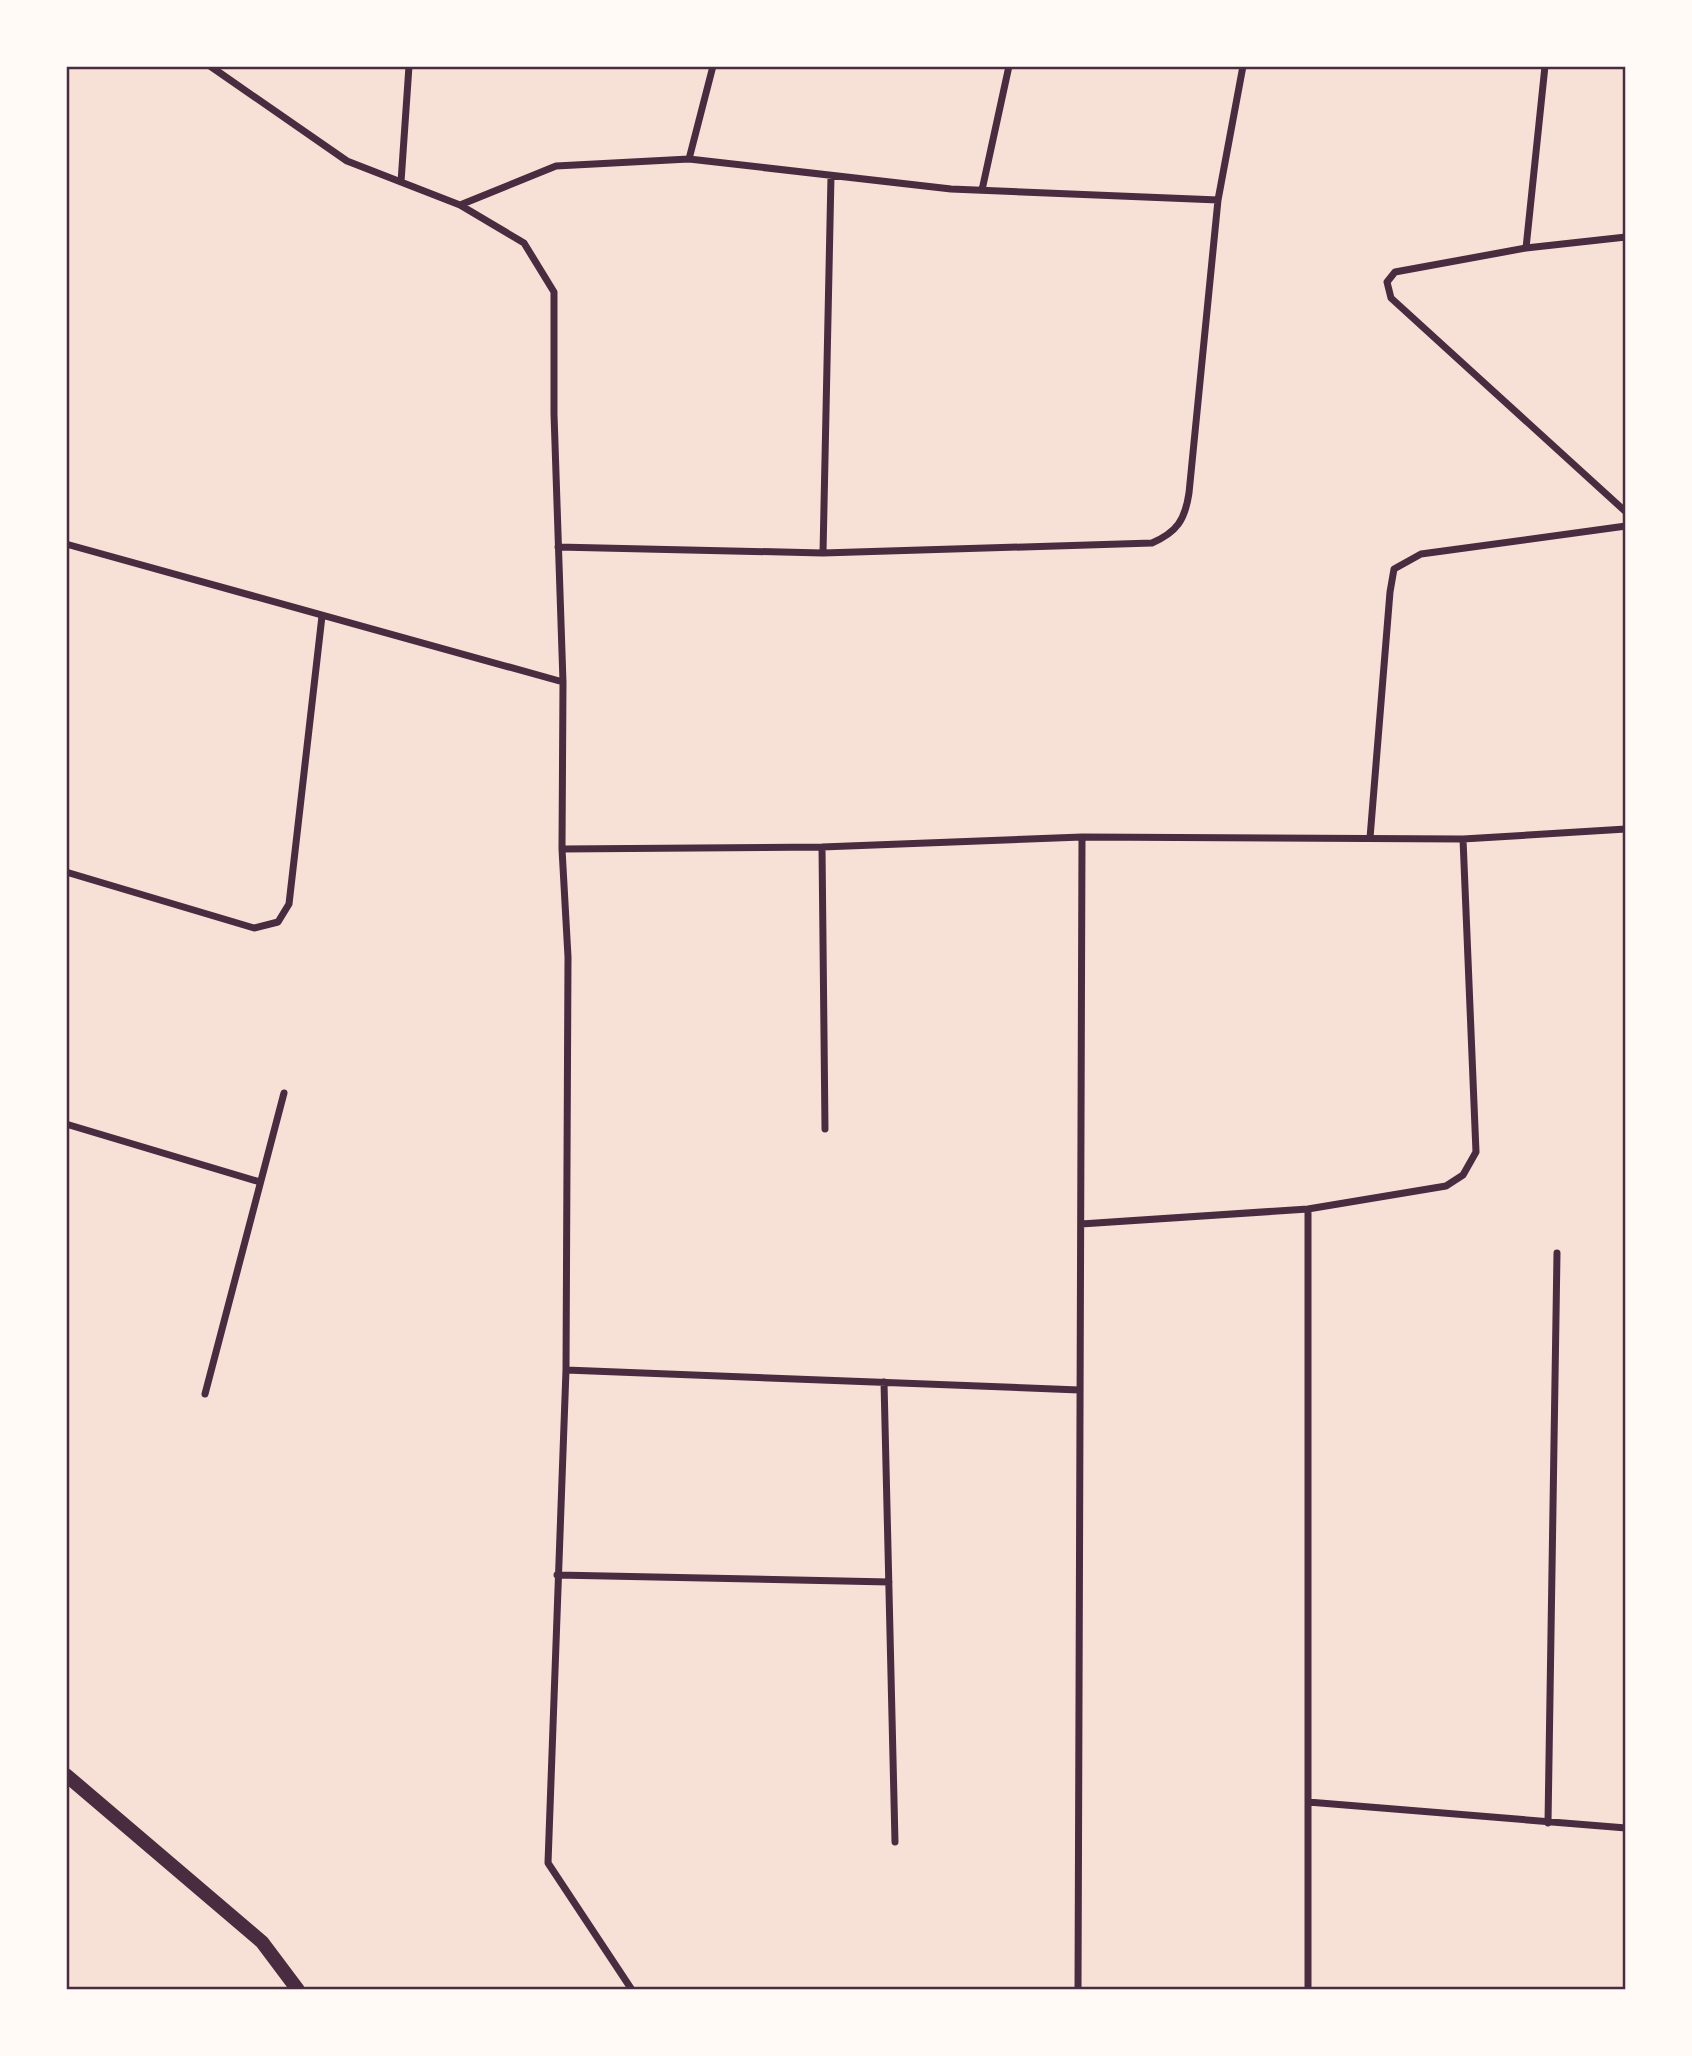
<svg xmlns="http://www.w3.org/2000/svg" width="1692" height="2056" viewBox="0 0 1692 2056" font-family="'Public Sans',sans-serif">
<rect width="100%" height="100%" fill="#f7e1d7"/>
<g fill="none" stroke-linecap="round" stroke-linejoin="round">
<path stroke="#4a2c40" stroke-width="7" d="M210 66 347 161 460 205 524 243 554 292V414L563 682 562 849 568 957 566 1370 548 1863 632 1990
M1545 66 1526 248 1395 272 1387 282 1391 298 1626 512
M689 159 713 66
M401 182 409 66
M982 190 1009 66
M460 205 556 166 689 159 951 189 1218 200
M1526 248 1626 237
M66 544 563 682
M558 547 823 553 1152 543C1177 532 1185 520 1189 493L1218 200 1243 66
M823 553 831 176
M1370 838 1390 592 1394 569 1421 554 1626 526
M822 847 825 1129
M562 849 822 847 1082 837 1463 839 1626 829
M66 872 254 928 278 922 289 904 322 616
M66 1124 260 1182
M1081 1224 1308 1209
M566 1370 1079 1390
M884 1382 895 1842
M205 1394 284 1093
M557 1575 889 1582
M1308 1802 1626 1828
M1548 1823 1557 1253
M1078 1990 1082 837
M1308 1990V1209L1446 1186 1463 1175 1476 1152 1463 839"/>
<path stroke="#4a2c40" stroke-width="14" d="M66 1775 262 1942 298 1990"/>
</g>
<rect width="1692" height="2056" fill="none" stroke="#fffaf5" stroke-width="136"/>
<rect x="68" y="68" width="1556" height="1920" fill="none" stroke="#4a2c40" stroke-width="2.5"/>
</svg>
